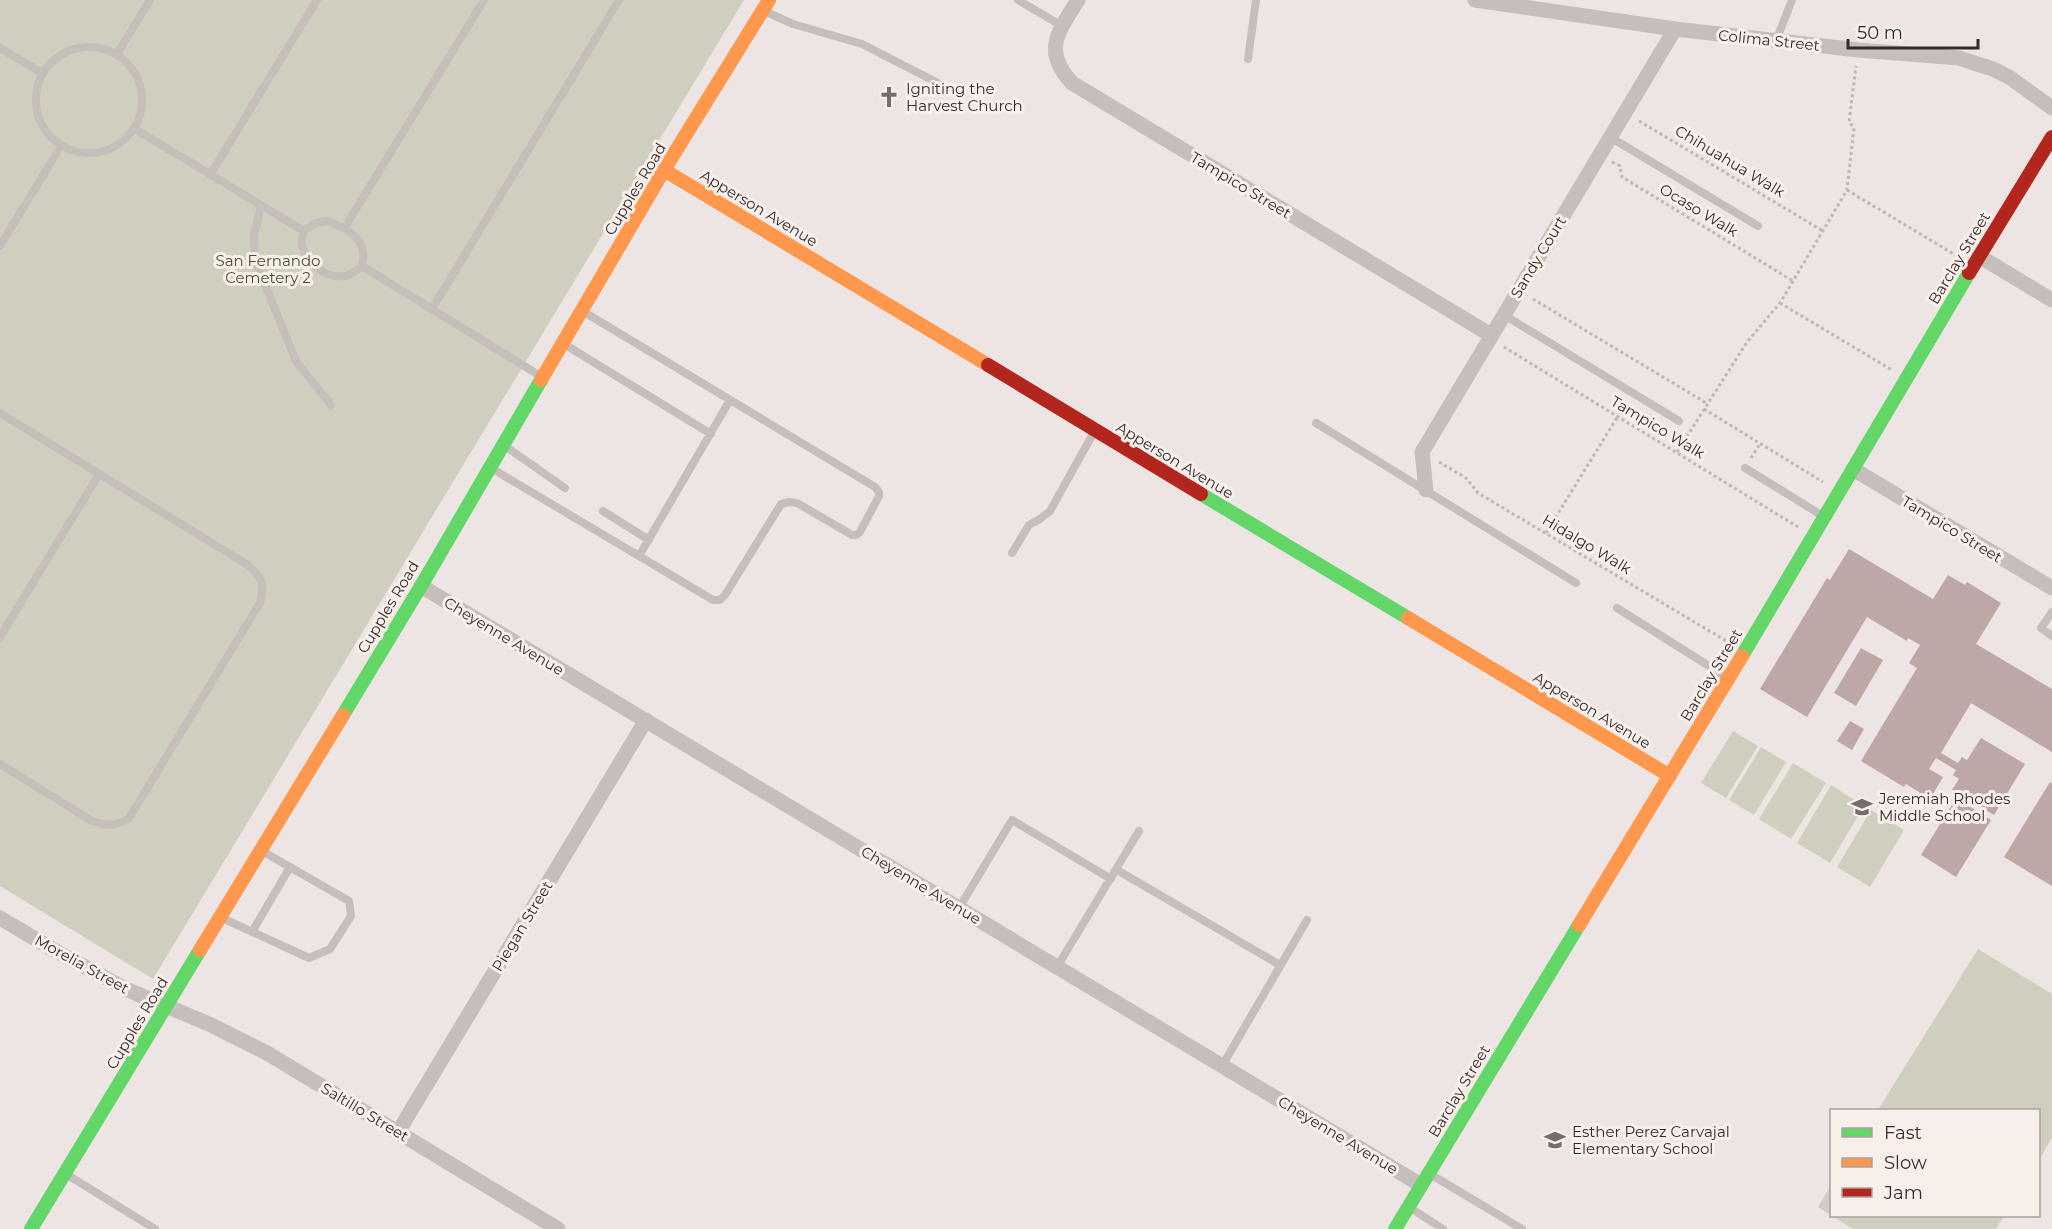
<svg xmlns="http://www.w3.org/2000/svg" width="2052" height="1229" viewBox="0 0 2052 1229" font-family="Montserrat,sans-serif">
<rect width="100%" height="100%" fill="#ece5e3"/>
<path fill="#d0cfbf" d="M0 0H744L153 979 0 886Z
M1733 731 1758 746 1726 798 1701 783Z
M1761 747 1786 762 1754 815 1729 800Z
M1793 763 1826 783 1791 839 1759 819Z
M1831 785 1864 806 1830 863 1797 843Z
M1871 810 1904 830 1870 887 1837 867Z
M1978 949 2052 994V1138L2039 1160 2038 1110H1878Z
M1831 1185 1832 1216H2004L1996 1229H1853L1818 1207Z"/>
<path fill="#bda8a7" d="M1849 549 1933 599 1948 575 1965 585 1967 582 2001 603 1976 644 2052 689V752L1971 703 1941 753 1958 763 1962 757 1967 760 1981 738 2025 764 1994 815 1952 790 1959 779 1953 775 1956 770 1936 758 1929 769 1943 777 1930 799 1906 784 1904 787 1861 761 1917 668 1909 663 1920 645 1908 638 1907 641 1867 617 1807 717 1760 689 1827 578 1830 580Z
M1861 648 1883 660 1856 706 1834 693Z
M1850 721 1864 729 1852 750 1837 741Z
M2050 782 2052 784V886L2004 857Z
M1956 798 1991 820 1956 877 1921 855Z"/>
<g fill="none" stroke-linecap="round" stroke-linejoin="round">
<path stroke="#beb7b4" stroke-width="3" stroke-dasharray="3 3" stroke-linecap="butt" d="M1639 121 1823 231
M1612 162 1620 166 1622 177 1793 281
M1847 190 1957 256
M1533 299 1708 404
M1780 303 1892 370
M1504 347 1798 527
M1704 409 1823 482
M1677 452 1747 342 1780 303 1847 190 1854 128 1849 122 1856 66
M1751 458 1760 444
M1439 462 1466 478 1478 493 1728 642
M1546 533 1618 416"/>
<path stroke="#c5bebb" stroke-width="8" d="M1018 0 1062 26
M764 11 793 24 862 44 938 83
M1776 41 1792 0
M36 100a53 53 0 1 1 106 0a53 53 0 1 1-106 0Z
M0 48 42 73
M117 54 150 0
M1248 59 1256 0
M135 129 304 231
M1610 137 1758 226
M210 175 317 0
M261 205 254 235 255 260 296 361 331 405
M327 221C349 229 369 240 362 266 357 270 351 275 345 276 327 279 306 264 302 245 301 241 303 235 304 231L315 223Z
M345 227 484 0
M0 246 61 146
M362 266 542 377
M432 309 619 0
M1504 315 1679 421
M564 344 711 434
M0 413 248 565C263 579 265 583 260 603L129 818C115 827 107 826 92 821L0 764
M1316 423 1576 583
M505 446 565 488
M491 468 713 600H720L725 595 781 504 789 502 797 503 852 535H856L860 532 879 496V492L875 487 584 312
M1745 468 1823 516
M603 511 649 540
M1012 553 1029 525 1040 519 1050 511 1094 432
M639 556 730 400
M1617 608 1728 678
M2052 612 2041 628 2052 636
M0 637 99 474
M1117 870 1280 965
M959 908 1012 820 1111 879
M222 918 309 958 330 949 351 916 349 901 262 851
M252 932 290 867
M1057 967 1139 831
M1222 1066 1307 920
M66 1174 155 1229
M1430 1174 1522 1229
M1409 1207 1443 1229"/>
<path stroke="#c5bebb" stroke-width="15" d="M1078 0C1058 32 1042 51 1072 83L1491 335
M1475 0 1675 29 1858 50 1959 58 1993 69 2009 77 2052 108
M1979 256 2052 300
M1853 469 2052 588
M1426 490 1422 452 1675 29
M421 586 1421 1185
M0 918 54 950 128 990 209 1024 267 1053 558 1229
M398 1132 646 720"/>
<path stroke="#63d668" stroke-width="14" d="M1201 494 1408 618
M1742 656 1969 273
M343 715 421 586 541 380
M31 1229 200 950
M1395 1229 1579 925"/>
<path stroke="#ff974d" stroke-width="14" d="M664 170 988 365
M541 380 664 170 769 0
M1408 618 1670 776
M1579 925 1742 656
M200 950 343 715"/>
<path stroke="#b3261e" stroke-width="14" d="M1969 273 2052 137
M988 365 1201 494"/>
</g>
<defs>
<symbol id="church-bare" viewBox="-9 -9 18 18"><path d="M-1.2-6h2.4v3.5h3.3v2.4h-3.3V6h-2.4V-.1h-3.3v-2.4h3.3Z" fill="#756c6b" stroke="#f8efeb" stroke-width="2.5" paint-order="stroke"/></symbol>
<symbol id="school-bare" viewBox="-9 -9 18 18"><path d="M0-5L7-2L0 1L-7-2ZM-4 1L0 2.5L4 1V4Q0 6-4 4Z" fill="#756c6b" stroke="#f8efeb" stroke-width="2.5" paint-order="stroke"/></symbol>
</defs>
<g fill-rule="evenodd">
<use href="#church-bare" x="874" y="82" width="30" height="30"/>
<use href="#school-bare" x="1847" y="792" width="30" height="30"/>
<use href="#school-bare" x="1540" y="1125" width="30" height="30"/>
</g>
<g text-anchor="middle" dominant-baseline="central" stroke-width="6" stroke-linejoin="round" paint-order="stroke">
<g font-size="15" fill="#352b2a" stroke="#f8efeb">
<text transform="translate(1769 40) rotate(6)">Colima Street</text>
<text transform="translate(1730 161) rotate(31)">Chihuahua Walk</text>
<text transform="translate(1241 185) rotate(31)">Tampico Street</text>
<text transform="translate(635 189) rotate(-59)">Cupples Road</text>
<text transform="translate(759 208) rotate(31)">Apperson Avenue</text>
<text transform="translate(1699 210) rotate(31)">Ocaso Walk</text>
<text transform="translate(1538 257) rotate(-59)">Sandy Court</text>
<text transform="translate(1959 258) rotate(-59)">Barclay Street</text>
<text transform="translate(1658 427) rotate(31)">Tampico Walk</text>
<text transform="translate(1175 460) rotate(31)">Apperson Avenue</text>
<text transform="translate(1952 529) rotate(31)">Tampico Street</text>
<text transform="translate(1587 544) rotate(31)">Hidalgo Walk</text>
<text transform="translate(388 607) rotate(-59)">Cupples Road</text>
<text transform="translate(504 636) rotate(31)">Cheyenne Avenue</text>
<text transform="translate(1711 675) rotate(-59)">Barclay Street</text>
<text transform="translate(1592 710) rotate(31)">Apperson Avenue</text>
<text transform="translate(921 885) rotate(31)">Cheyenne Avenue</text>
<text transform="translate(522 926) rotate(-59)">Piegan Street</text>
<text transform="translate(82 964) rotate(29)">Morelia Street</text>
<text transform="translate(137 1023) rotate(-59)">Cupples Road</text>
<text transform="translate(1459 1091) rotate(-59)">Barclay Street</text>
<text transform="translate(365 1112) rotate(31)">Saltillo Street</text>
<text transform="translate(1338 1135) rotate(31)">Cheyenne Avenue</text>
</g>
<g font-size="15" fill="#352b2a" stroke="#f8efeb" text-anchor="start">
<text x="906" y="88">Igniting the<tspan x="906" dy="17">Harvest Church</tspan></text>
<text x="1879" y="798">Jeremiah Rhodes<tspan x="1879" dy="17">Middle School</tspan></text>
<text x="1572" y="1131">Esther Perez Carvajal<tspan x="1572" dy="17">Elementary School</tspan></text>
</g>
<g font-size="15" fill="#4c5131" stroke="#f8efeb">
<text x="268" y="260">San Fernando<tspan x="268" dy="17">Cemetery 2</tspan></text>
</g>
</g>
<rect x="1830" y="1109" width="210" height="108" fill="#f8efeb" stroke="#aaa19e" stroke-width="1.5"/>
<rect x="1842" y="1128" width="30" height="9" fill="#63d668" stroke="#aaa19e" stroke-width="1.5"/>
<text x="1884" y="1139" font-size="18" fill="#352b2a">Fast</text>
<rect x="1842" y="1158" width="30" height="9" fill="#ff974d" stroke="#aaa19e" stroke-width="1.5"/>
<text x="1884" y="1169" font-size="18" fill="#352b2a">Slow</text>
<rect x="1842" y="1188" width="30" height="9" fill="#b3261e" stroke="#aaa19e" stroke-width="1.5"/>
<text x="1884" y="1199" font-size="18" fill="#352b2a">Jam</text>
<path d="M1848 39v9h130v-9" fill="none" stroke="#352b2a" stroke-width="3"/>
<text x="1857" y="39" font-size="18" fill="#352b2a" stroke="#f8efeb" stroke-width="4.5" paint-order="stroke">50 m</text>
</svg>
